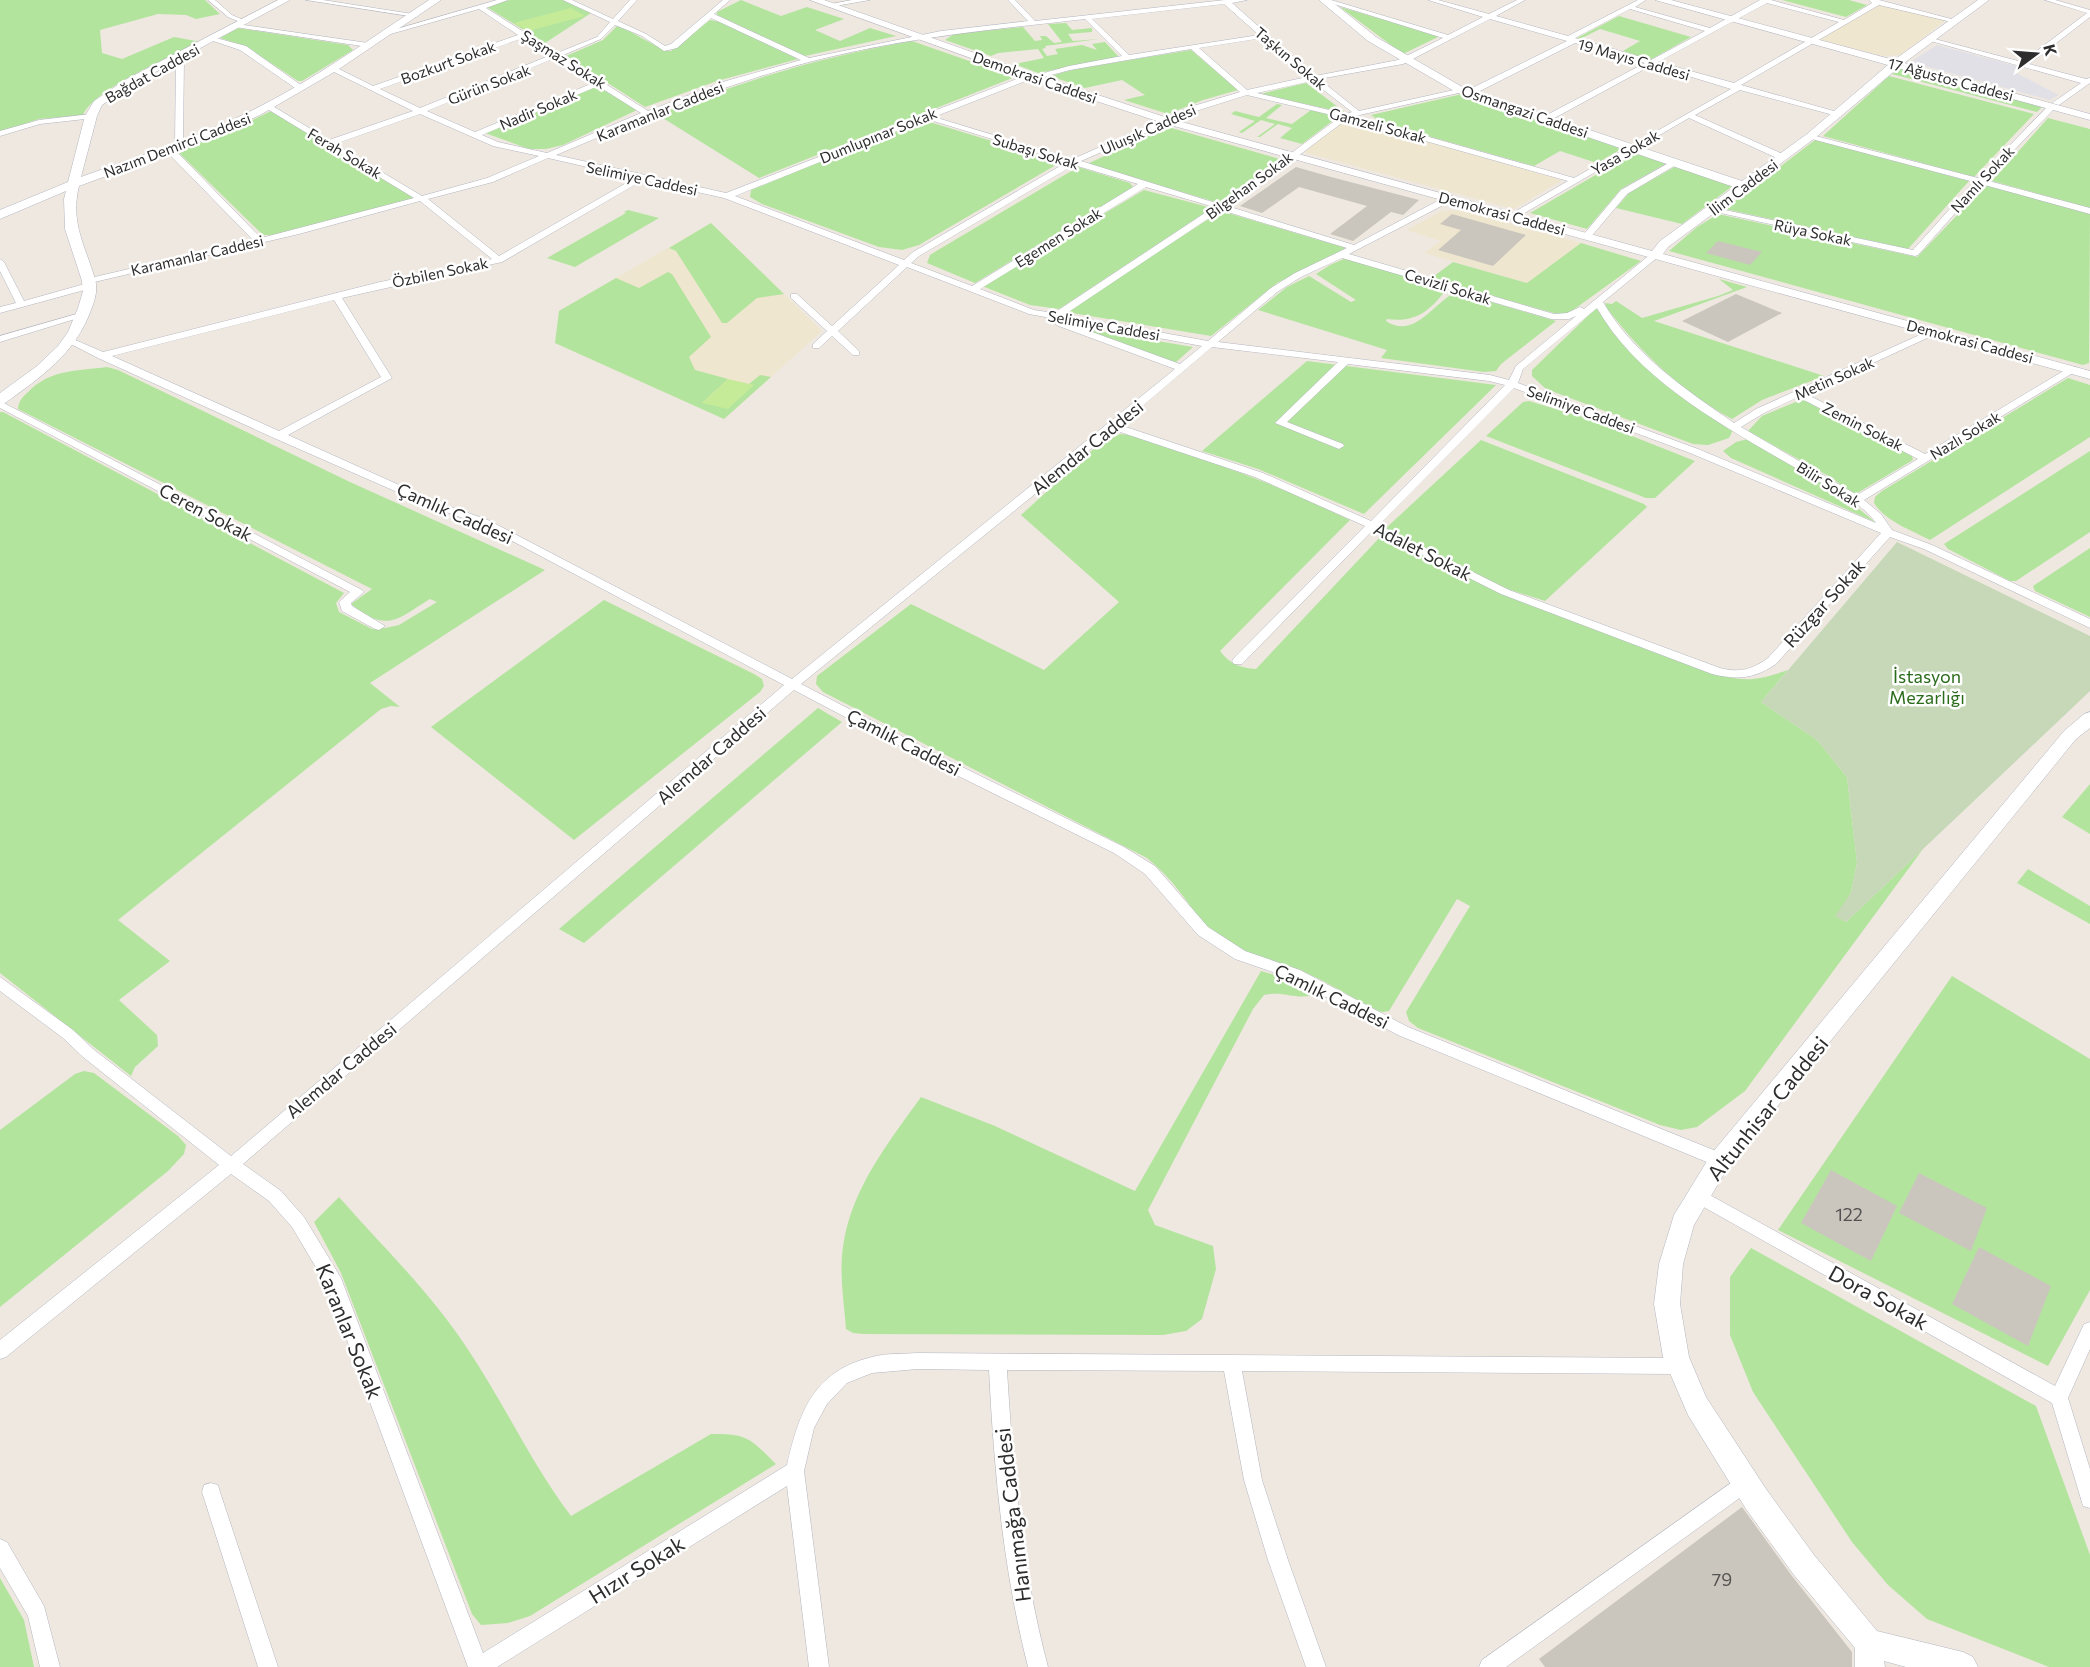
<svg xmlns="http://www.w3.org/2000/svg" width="2090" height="1667" viewBox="0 0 2090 1667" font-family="Commissioner,sans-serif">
<rect width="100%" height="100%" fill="#eee8e0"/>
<path fill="#e2e0e7" d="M1937 45 2020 67 2014 71 2020 75 2059 95 2050 100 1910 62Z"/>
<path fill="#efe6cf" d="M1880 4 1946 20 1900 55 1882 56 1818 40Z
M1343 122H1359L1562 180 1514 209 1303 152Z
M1461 210 1581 243 1527 283 1424 253 1441 241 1407 230 1442 211Z
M711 223 822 331 724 419 555 343 559 311Z"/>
<path fill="#b3e49d" d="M0 0H205L220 14 196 19 186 15 158 14 100 30 102 53 122 59 174 37 201 42C173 56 95 88 83 115L39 119 0 132Z
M510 0H562L591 13 545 43 485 6Z
M741 0 781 16 807 7 844 19 815 30 840 41 870 28 896 36 805 56 717 15V12Z
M1782 0H1849L1867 5 1846 17Z
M1340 7 1440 36 1403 54Z
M1619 16 1691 37 1650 60 1623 51 1640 41 1600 29 1580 39 1577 38Z
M710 20 720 22 798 59 717 81 645 107 566 56 603 40 618 25C630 31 662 51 671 51Z
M1066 23 1072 30 1092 28V32L1068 34 1073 41 1099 39 1045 46 1046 48 1042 49 1047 56 1058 54 1055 49 1082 45 1097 50 1092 44 1105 42 1119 57 1038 73 1015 64 1044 58 1038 49 998 53 991 56 945 40 954 34 1023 27 1035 41 1042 40 1040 36H1046L1054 43 1062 42 1048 24Z
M238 28 348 45 353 50 302 81H298L247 47 220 38Z
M912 41 1015 77 759 178 658 115C740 81 825 56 912 41Z
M1191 50 1238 90 1203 100 1168 114 1124 100 1145 95 1122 80 1085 88 1050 76 1076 69Z
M1900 68 2043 106 2037 112 1892 74Z
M1889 76 2034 114 1974 177 1823 136Z
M1306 83 1346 113 1260 94Z
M596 86H601L637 110 563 145 546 149H529L485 133Z
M1462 94 1623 148 1597 163 1560 151 1534 166 1382 123 1371 115Z
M1277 104 1282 105 1266 118 1292 124 1311 110 1339 116 1302 144 1280 138 1292 128 1278 124 1260 137H1257L1275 124 1261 120 1242 133 1239 132 1255 121 1231 114 1235 111 1259 117Z
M271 111 416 198 274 235H263L178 152 230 131Z
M2048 118 2090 129V208L1992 181Z
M923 120 1061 162 919 245 902 250 879 247 762 204 750 197 751 190Z
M1168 127 1280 159 1273 167 1219 203 1087 164Z
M1815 140 1969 181 1908 249 1725 209Z
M1637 151 1669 162 1621 189 1587 229 1530 213Z
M1678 165 1734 185 1682 224 1616 208 1629 193Z
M1078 167 1130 183 1133 187 975 283 927 263 930 255 938 250Z
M1986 185 2090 214 2089 363 2083 365 1669 251 1697 227 1718 214 1917 257Z
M1144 190 1212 208 1059 309 1030 305 982 286Z
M628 210 659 218 575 267 547 258 626 213 624 212Z
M1221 211 1346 248 1277 283 1211 336 1072 313 1068 310Z
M711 223 784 294 757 298 727 323H722L676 251 669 248Z
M1581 243 1641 261 1569 313 1561 315 1430 279 1453 262 1527 283Z
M1346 258 1442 287 1445 291C1429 312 1414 323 1387 319L1386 321C1415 341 1436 299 1457 292L1556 321 1501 364 1496 371 1484 372 1381 358 1387 350 1258 310 1287 287 1309 276 1351 302 1356 300 1316 274 1330 265Z
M668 272 672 274 711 337 689 357 695 370 728 379 702 403 753 385 749 384 760 375 771 377 724 419 555 343 559 311 616 278 639 288Z
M1719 279 1747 287 1654 321 1824 376 1762 400 1732 419C1681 391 1641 353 1606 307L1605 303 1612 304 1616 301 1642 318 1718 296 1733 290Z
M1596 308 1615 334 1733 430 1729 438 1708 445 1693 444 1546 389 1532 376V370Z
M1080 328 1193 347 1175 363Z
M1307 361 1496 385 1364 514 1258 469 1202 451Z
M107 367 118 370 350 482 545 570 370 683 400 707 391 706 381 709 118 920 170 961 119 1000 157 1035 158 1046 135 1067 131 1076 0 973V412H3L344 593 336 603 339 612 372 629 385 628 399 625 437 602 430 599C396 620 387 633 351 604L372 589 18 409C19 399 23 397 30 390 52 369 78 371 107 367Z
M2068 378 2090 385V437L1930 540C1911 530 1885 521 1874 503L1875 497 1882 491Z
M1803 399 1899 448 1912 456 1913 460 1854 495 1832 478 1748 431 1762 416Z
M1529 401 1589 419 1695 461 1655 498H1646L1486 436 1523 402Z
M1120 434C1140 435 1160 445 1178 451 1237 470 1295 493 1350 520L1220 651C1230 664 1240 668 1256 669L1382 535 1497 591 1718 675C1749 682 1758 680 1788 670L1761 702 1817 740 1847 777 1857 862 1851 893 1836 916 1846 922 1923 849 1745 1091 1697 1127 1681 1130 1660 1125 1418 1028 1409 1021 1406 1012 1470 906 1457 899 1389 1011 1382 1012 1373 1009C1346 994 1320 977 1291 967 1267 958 1243 954 1222 940 1203 927 1193 908 1179 891 1170 879 1159 868 1147 858L823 692 816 684 817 676 911 604 1044 670 1119 602 1021 515 1098 445Z
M1748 439 1836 490 1875 522 1731 458 1723 451 1736 442Z
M1481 440 1644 504 1647 507 1545 601 1495 585 1385 529Z
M2090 451V532L2016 581H2010L1948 549 1944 544Z
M2090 548V617L2035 591 2033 586Z
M604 600 754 674 762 679 764 686 760 692 574 840 431 727Z
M818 708 842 722 584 943 559 929Z
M2090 784V834L2062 817Z
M2028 869 2090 906V924L2017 883Z
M1261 971 1292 980 1316 994C1296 1001 1285 990 1264 995L1253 1009 1148 1210 1155 1225 1213 1246 1216 1269 1202 1319 1186 1331 1163 1335 864 1334 853 1333 846 1329C844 1302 839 1274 843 1247 851 1189 888 1143 921 1097L995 1126 1135 1191Z
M1952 976 2090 1059V1290L2048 1366 1778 1230Z
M84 1071 94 1073 178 1136 186 1145 184 1154 168 1171 0 1307V1130L75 1074Z
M339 1197C382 1246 431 1293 467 1348 504 1403 531 1463 571 1516L711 1434C747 1433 751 1439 776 1464L530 1616 508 1623 481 1625 472 1614 341 1273 314 1222Z
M1751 1248 2036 1406 2090 1555V1667H2049L1927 1619 1888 1585 1852 1542 1753 1392 1730 1335V1277Z
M0 1578 24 1620 34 1667H0Z"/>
<path fill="#c6d8b7" d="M1897 542 2090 636V691L1846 922 1835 916 1851 893 1857 862 1847 777 1817 740 1761 702Z"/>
<path fill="#c6eb98" d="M571 8 585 16 528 31 514 23Z
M728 379 754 385 728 409 702 403Z"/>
<path fill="#cac6be" d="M1296 167 1331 177 1419 200 1403 215 1391 212 1353 241 1330 234 1367 206 1299 187 1262 213 1240 206Z
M1452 214 1526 235 1493 266 1438 250 1461 230 1440 224Z
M1718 241 1762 252 1750 265 1706 253Z
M1736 294 1782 313 1728 342 1682 321Z
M1831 1170 1897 1206 1871 1261 1801 1223Z
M1919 1173 1987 1208 1971 1251 1899 1213Z
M1979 1247 2051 1286 2028 1346 1952 1304Z
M1742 1507 1792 1576 1852 1652V1667H1545L1539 1659Z"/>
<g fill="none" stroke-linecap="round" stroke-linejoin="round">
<defs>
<path id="street" d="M208 0H215L232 15 248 22 245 24 228 17Z
M306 0H323L419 15 416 17Z
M497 0H508L486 8 557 53 597 37 610 22 563 0H572L613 19 630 0H637L618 21 646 34 665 46 671 44 723 0H730L714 14 809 58 941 31 1028 21 1008 0H1015L1035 21 1225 0H1247L1232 3 1315 76 1398 60 1443 38 1321 0H1331L1448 35 1483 17 1428 0H1438L1489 14 1517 0H1525L1496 16 1568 36 1638 0H1646L1635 7 1710 28 1760 0H1771L1844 20 1872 3 1869 0H1879L1959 21 1956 23 1879 5 1741 85 1841 113V117L1740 90 1695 115 1785 155V159H1779L1689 118 1514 219 1511 218V214L1568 181 1347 119 1265 181 1227 206 1354 245 1447 196H1453V200L1349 254 1554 314 1567 313 1580 307 1584 309 1652 253H1658V257L1603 302C1634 355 1685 389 1734 423L1756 409 1935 328 1938 329V333L1806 394 1925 454 2070 367H2076V371L1864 500 1881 514 1892 530 1932 545 2090 619V628L1924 549 1890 537 1776 664C1754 679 1737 680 1712 674L1501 594 1373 530 1242 664H1234L1232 661 1234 658 1365 526 1255 477 1114 430 801 684 942 757 1124 847 1155 866 1208 927 1245 951 1300 970 1408 1027 1726 1155 1728 1160 1726 1165 1720 1167 1714 1165 1398 1035 1290 978 1235 959 1198 935 1145 874 1114 853 932 763 794 690 243 1164 281 1191 304 1217 341 1278 483 1653 787 1465C799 1413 813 1371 872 1357 886 1353 903 1354 918 1353L1679 1358 1685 1360 1688 1366 1685 1372 1679 1374 1242 1371 1262 1480 1288 1560 1326 1667H1306L1268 1560 1244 1480 1224 1371 1007 1370C1013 1471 1022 1569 1048 1667H1028C1003 1569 994 1470 989 1370L918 1369 872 1373 847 1383 827 1404 814 1428 804 1471 829 1667H809L787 1486 497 1667H468L327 1286 292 1227 269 1201 231 1174 6 1357 0 1359V1340L219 1165 83 1057 63 1038 0 991V977L73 1030 93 1049 231 1156 784 685 480 524 429 506 274 438 98 358 65 341 73 339 103 352 380 282 492 259 420 201 299 234 90 283 94 286 92 288 0 313V307L16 303 0 271V259L4 262 24 301 88 283 84 281 86 279 253 240 167 152V148H173L261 238 414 198 264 107 271 105 329 140 413 111 328 69 335 67 373 86 518 35 479 9 387 35 383 33ZM1767 3 1839 22 1734 83 1658 62ZM1224 4 1259 35 1129 55 1092 19ZM1630 9 1705 31 1651 60 1575 38ZM711 18 801 60 726 81 648 111 604 83V80H600L561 56 601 39 615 25 642 36 664 51 677 48ZM1085 19 1122 56 1069 66 1033 76V80L1070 70 1191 49 1240 92 1190 107 1073 159 934 117 1033 78V74H1030L926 114H921V117L726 193 556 155C644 118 731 81 825 58 911 37 998 29 1085 19ZM1490 19 1567 41 1466 91V95H1472L1575 43 1645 63 1543 117V121H1549L1652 65 1731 89 1574 178 1355 116 1463 92V88L1359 111 1319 79 1403 64ZM523 38 551 55 420 108 380 89ZM1263 38 1307 77 1247 90 1199 48ZM555 58 593 83 475 132 427 111ZM1312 81 1352 112 1346 114 1257 93ZM598 86 641 113 547 153 498 142 482 135ZM1247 95 1340 117 1259 177 1219 204 1081 161 1196 111ZM420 114 493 146 539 156 487 178 422 196 335 144ZM927 119 1067 162 913 252 904 260 735 196ZM548 158 635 178 499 256 428 199 493 182ZM1074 165 1138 184 972 286 911 263 919 256ZM643 180 724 198 899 265 832 326 797 294H791V298L827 331 813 344V348H819L832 336 853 355H859V351L838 331 907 267 1029 314 1202 346 1180 364 1062 321H1056V325L1175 369 792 679 488 520 437 502 288 435 392 378 342 298 502 262ZM1146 187 1214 207 1054 313 1034 310 980 289ZM1221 210 1347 248 1295 273 1271 288 1208 341 1064 315ZM1342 258 1551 319H1569L1576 316 1516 366 1509 380 1490 375 1218 342 1277 292 1301 277ZM334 300 381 377 279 431 112 356ZM1597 308C1640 384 1733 431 1806 474 1828 488 1861 501 1876 523L1698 449 1518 383 1523 369ZM1212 347 1338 362 1275 423 1339 449 1344 446 1343 444 1287 422 1348 364 1489 381 1505 385 1371 521 1263 473 1120 425ZM1514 388 1690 453 1881 533 1768 658C1751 670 1740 673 1720 668L1509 590 1379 525ZM1798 397 1918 459 1857 495 1741 427 1764 413Z
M852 0H870L829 7 826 5Z
M2045 0H2055L2090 10V17L2029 64 2086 79 2090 78V83L2059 105 2052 103 2081 83 1927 40 1931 38 2022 62 2087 13Z
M237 24 368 43 372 45 368 47 235 27Z
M212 37 246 46 305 88 298 90 240 50 210 40 208 39Z
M180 53 184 55 183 146 179 148 175 146 176 55Z
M2049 105 2056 107 1985 180 2090 208V214L1981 184 1918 255 1915 256 1707 210 1711 207 1913 250 1974 182 1808 138V134L1978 178Z
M91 114 95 116 94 118 40 124 0 136V131L39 120Z
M1674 160 1681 162 1627 194 1590 238H1584V234L1621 190Z
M80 313 88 315 0 342V336Z
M0 401 362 590 364 592 351 603 352 606 385 626 379 630 375 629 342 611 339 602 350 592 0 408Z
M1699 1189 2055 1386 2084 1324 2090 1322V1349L2068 1398 2090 1469V1508L2083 1506 2081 1499 2052 1403 1693 1201 1691 1196 1693 1191Z
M1745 1473 1752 1475 1754 1482 1752 1489 1506 1667H1479L1482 1660Z
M211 1483 218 1485 220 1492 278 1667H258L202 1492 204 1485Z
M0 1539 7 1542 44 1606 60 1667H40L28 1616 0 1568Z"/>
<path id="secondary" d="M278 0H290L133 84 102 105 97 116 81 177C138 156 197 138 251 111 314 80 371 38 429 0H441L336 71 260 115 204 140 79 186C70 223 85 245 95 279 98 290 95 300 91 310 75 354 41 377 5 403L0 404V393L37 366 58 346 68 332 78 308 83 291 82 281 65 229 64 199 66 191 0 219V210L68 182 85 116 94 101 125 80Z
M810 0H824L1034 74 1171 119 1652 251 1660 241 1734 187 1456 92 1368 41 1319 0H1330L1376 37 1464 88 1742 181 1807 134 1888 65 1655 0H1671L1894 60 1978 0H1989L1904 63 2090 114V120L1898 68 1815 138 1668 247 1663 254 2090 371V379L1163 123 1026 78Z
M2090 712V728L2076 739 1728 1167 1694 1225 1683 1264 1680 1304 1689 1357 1706 1397 1766 1489 1814 1555 1877 1631 1963 1652 1973 1657 1978 1667H1906L1884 1661 1885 1667H1855V1648L1794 1575 1746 1509 1688 1415 1663 1357 1654 1304 1659 1264 1674 1215 1712 1153 2064 731 2084 714Z"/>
</defs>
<use href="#street" stroke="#b3b5c0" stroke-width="1"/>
<use href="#secondary" stroke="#b3b5c0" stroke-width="1"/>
<use href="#street" fill="#fff" fill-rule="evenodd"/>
<use href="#secondary" fill="#fff" fill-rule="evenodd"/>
</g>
<g text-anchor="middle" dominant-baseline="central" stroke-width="5" stroke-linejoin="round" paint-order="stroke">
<g font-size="15" fill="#2d2d2d" stroke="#fff">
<text transform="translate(1291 58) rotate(40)">Taşkın Sokak</text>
<text transform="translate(564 59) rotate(32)">Şaşmaz Sokak</text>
<text transform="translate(1634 59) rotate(16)">19 Mayıs Caddesi</text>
<text transform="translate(448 62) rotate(-20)">Bozkurt Sokak</text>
<text transform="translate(152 73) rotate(-29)">Bağdat Caddesi</text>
<text transform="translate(1035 77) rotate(19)">Demokrasi Caddesi</text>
<text transform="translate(1951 79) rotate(15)">17 Ağustos Caddesi</text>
<text transform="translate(489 84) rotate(-21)">Gürün Sokak</text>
<text transform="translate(538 109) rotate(-23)">Nadir Sokak</text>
<text transform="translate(660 111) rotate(-22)">Karamanlar Caddesi</text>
<text transform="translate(1525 111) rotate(19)">Osmangazi Caddesi</text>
<text transform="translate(1378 125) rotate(15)">Gamzeli Sokak</text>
<text transform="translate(1148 129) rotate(-24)">Uluışık Caddesi</text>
<text transform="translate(878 135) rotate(-22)">Dumlupınar Sokak</text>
<text transform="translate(177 145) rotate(-21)">Nazım Demirci Caddesi</text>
<text transform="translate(1036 151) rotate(17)">Subaşı Sokak</text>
<text transform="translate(1625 152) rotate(-30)">Yasa Sokak</text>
<text transform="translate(345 153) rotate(31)">Ferah Sokak</text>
<text transform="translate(642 178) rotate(12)">Selimiye Caddesi</text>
<text transform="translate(1982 179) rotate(-47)">Namlı Sokak</text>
<text transform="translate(1249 185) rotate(-36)">Bilgehan Sokak</text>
<text transform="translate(1743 187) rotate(-37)">İlim Caddesi</text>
<text transform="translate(1502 213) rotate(15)">Demokrasi Caddesi</text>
<text transform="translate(1813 232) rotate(12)">Rüya Sokak</text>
<text transform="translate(1058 237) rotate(-32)">Egemen Sokak</text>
<text transform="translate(197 255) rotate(-13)">Karamanlar Caddesi</text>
<text transform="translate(440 272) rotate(-12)">Özbilen Sokak</text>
<text transform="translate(1448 286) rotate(17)">Cevizli Sokak</text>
<text transform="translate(1104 325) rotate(10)">Selimiye Caddesi</text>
<text transform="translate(1970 341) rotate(15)">Demokrasi Caddesi</text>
<text transform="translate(1834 378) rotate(-24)">Metin Sokak</text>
<text transform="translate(1581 409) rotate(20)">Selimiye Caddesi</text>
<text transform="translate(1863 426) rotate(27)">Zemin Sokak</text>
<text transform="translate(1965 435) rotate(-31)">Nazlı Sokak</text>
<text transform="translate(1829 484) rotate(32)">Bilir Sokak</text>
</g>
<g font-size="18" fill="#2d2d2d" stroke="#fff">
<text transform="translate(1087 447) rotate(-39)">Alemdar Caddesi</text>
<text transform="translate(206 512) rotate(28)">Ceren Sokak</text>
<text transform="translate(455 513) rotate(24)">Çamlık Caddesi</text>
<text transform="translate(1423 551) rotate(27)">Adalet Sokak</text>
<text transform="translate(1824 603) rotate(-48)">Rüzgar Sokak</text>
<text transform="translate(904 742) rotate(27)">Çamlık Caddesi</text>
<text transform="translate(711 755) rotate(-41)">Alemdar Caddesi</text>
<text transform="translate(1332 996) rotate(26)">Çamlık Caddesi</text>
<text transform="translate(341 1070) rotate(-40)">Alemdar Caddesi</text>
</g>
<g font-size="18" fill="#2a6c1b" stroke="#fff">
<text x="1927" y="676">İstasyon<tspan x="1927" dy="21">Mezarlığı</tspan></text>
</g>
<g font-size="18" fill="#545351">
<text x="1849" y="1214">122</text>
<text x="1722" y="1579">79</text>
</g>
<g font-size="21" fill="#2d2d2d" stroke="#fff">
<text transform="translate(1767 1108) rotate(-51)">Altunhisar Caddesi</text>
<text transform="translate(1879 1297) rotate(29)">Dora Sokak</text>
<text transform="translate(350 1331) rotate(68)">Karanlar Sokak</text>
<text transform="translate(1012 1515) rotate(-97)">Hanımağa Caddesi</text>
<text transform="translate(636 1569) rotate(-32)">Hızır Sokak</text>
</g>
</g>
<g transform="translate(2036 54) rotate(74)" stroke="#ffffff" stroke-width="4.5" paint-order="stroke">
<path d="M0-4.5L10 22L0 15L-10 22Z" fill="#2d2d2d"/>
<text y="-9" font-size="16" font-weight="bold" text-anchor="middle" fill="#2d2d2d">K</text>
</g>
</svg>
